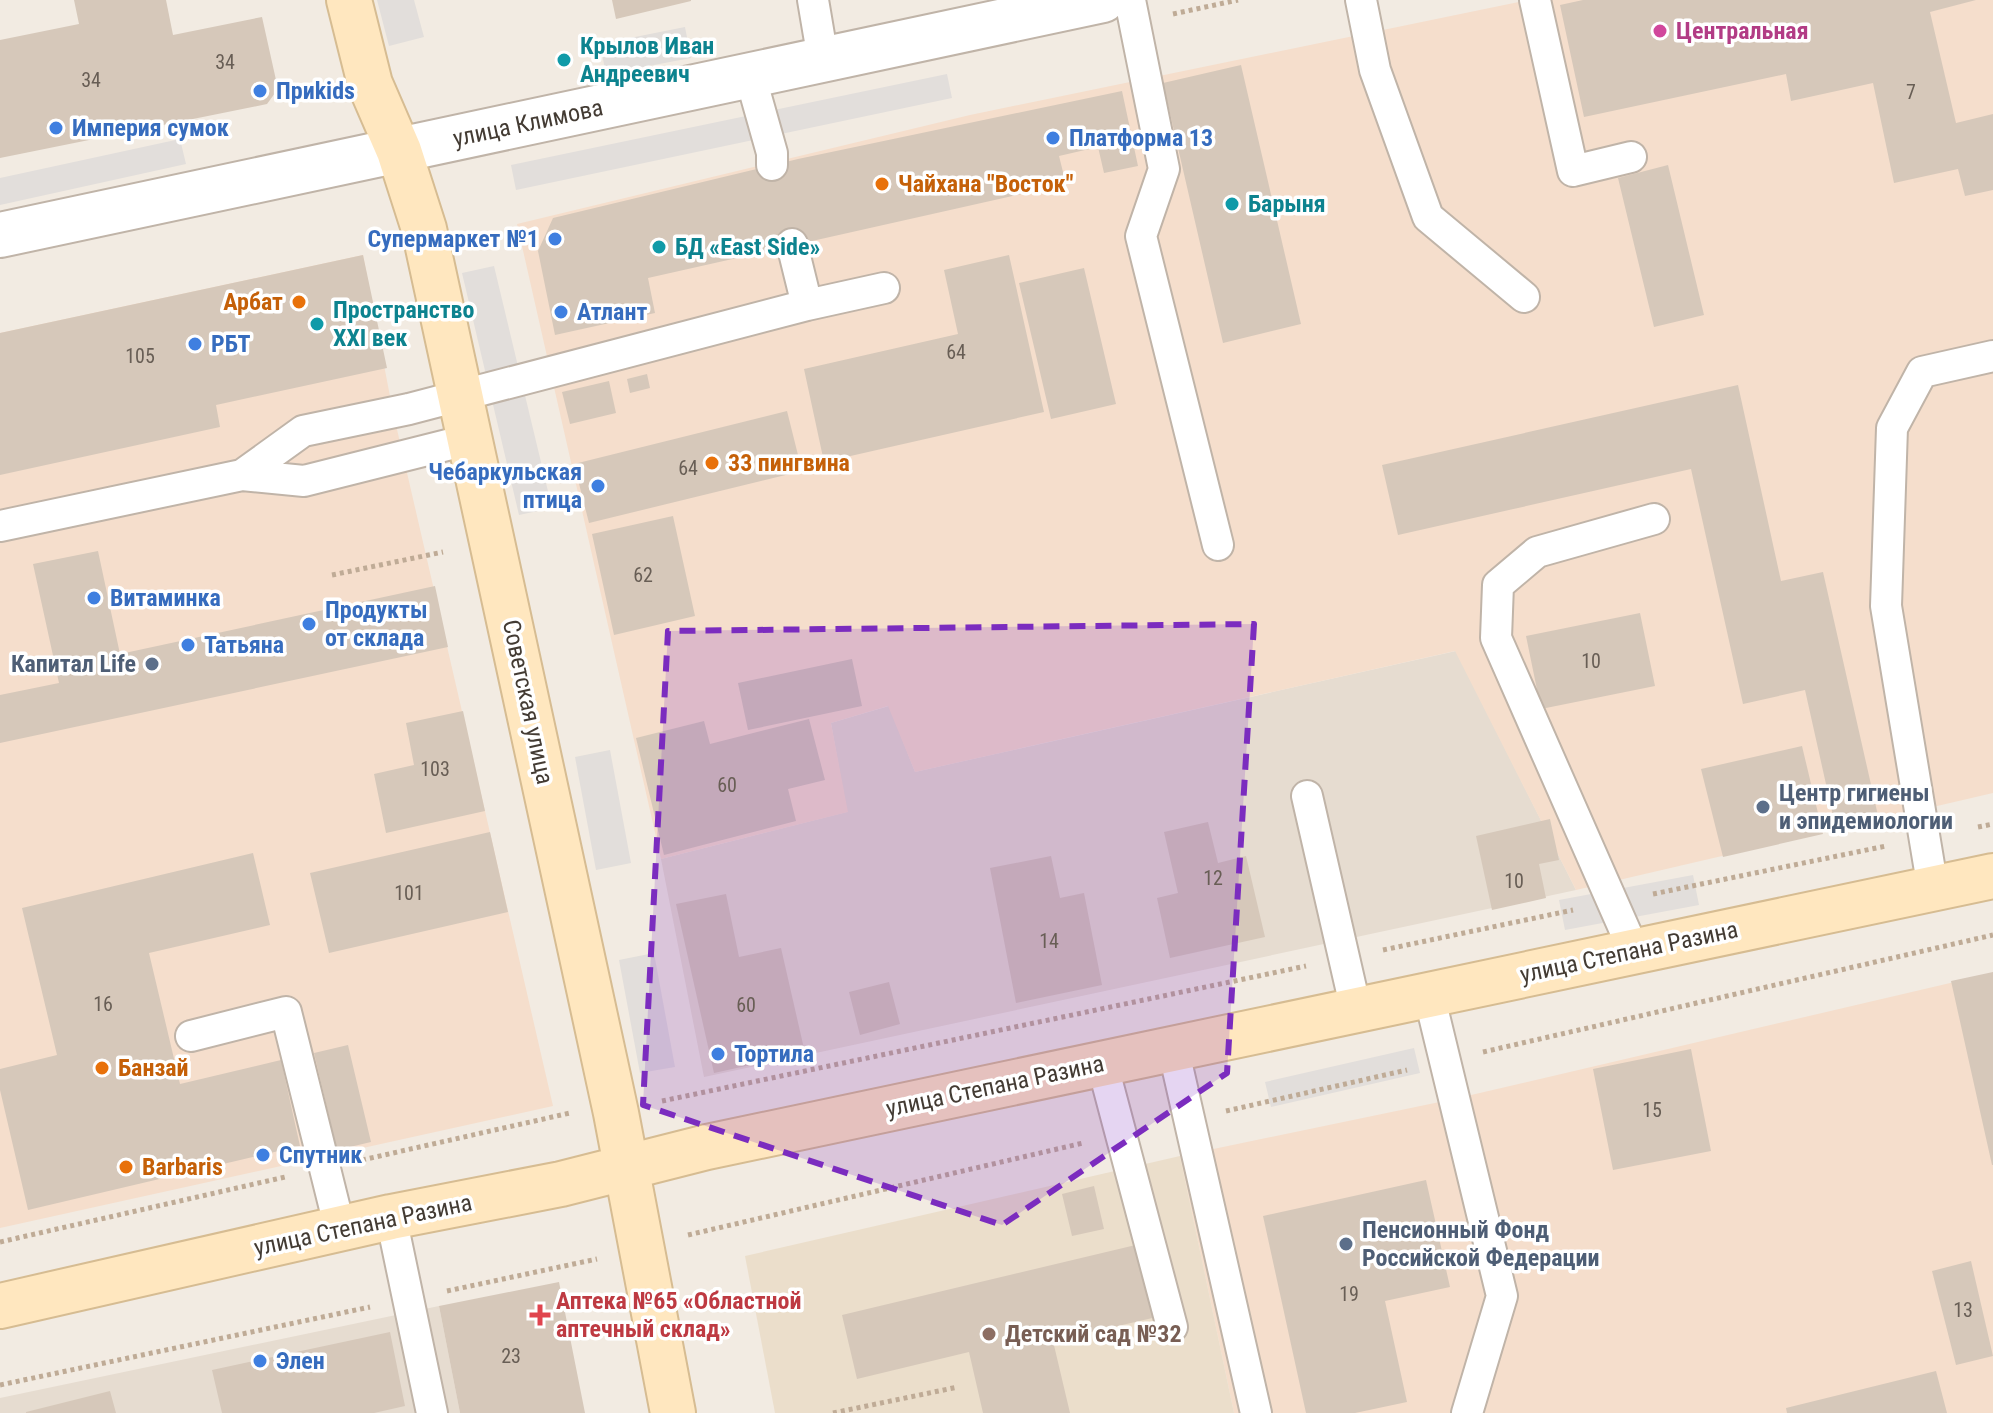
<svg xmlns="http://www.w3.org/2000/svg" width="1993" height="1413" viewBox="0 0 1993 1413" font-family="'Roboto Condensed',sans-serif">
<rect width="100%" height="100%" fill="#f2ebe2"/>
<path fill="#e6dcd0" d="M1456 651 1576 890 704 1077 661 859 847 812 831 723 889 706 915 772Z
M439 1306 460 1413H0V1398Z"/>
<path fill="#f5decc" d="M1528 0H1993V793L1576 890 1455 651 915 772 888 706 831 723 848 812 661 859 517 224 970 115Z
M363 255 393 412 553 1106 0 1228V333Z
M1993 973V1413H1234L1180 1156 1454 1099Z"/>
<path fill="#ebdecb" d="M1180 1156 1234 1413H775L745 1256Z"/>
<path fill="#e2dedb" d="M377 0H414L424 37 389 46Z
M685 27 691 58 606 74 600 44Z
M947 74 952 98 516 190 511 165Z
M180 139 186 164 0 205V178Z
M494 266 552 508 519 515 462 273Z
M610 750 631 863 596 870 575 757Z
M1693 875 1699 905 1565 930 1559 900Z
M654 953 675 1067 640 1073 619 960Z
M1414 1048 1420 1073 1271 1107 1265 1082Z"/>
<path fill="#d6c8ba" d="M74 0H166L173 35 262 17 278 89 267 104 0 158V40L79 24Z
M612 0H691V1L616 19Z
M1583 0H1976L1930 12 1956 123 1993 114V190L1965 196 1958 169 1894 183 1873 83 1791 101 1786 74 1584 117 1560 5Z
M1241 65 1301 324 1223 343 1163 83Z
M1122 91 1138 166 1104 173 1098 147 1059 156 1066 184 648 278 655 313 555 335 538 251 553 218 798 159Z
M1668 165 1704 315 1654 327 1618 178Z
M363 255 387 368 216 405 220 427 0 475V333Z
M1009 255 1044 412 824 462 804 369 958 334 944 270Z
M1084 268 1116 404 1051 419 1019 283Z
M647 374 650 388 630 393 627 379Z
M609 381 616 413 570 424 562 392Z
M1738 385 1781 581 1823 572 1879 820 1836 829 1805 690 1743 704 1691 469 1398 535 1382 465Z
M787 411 802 471 589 523 574 464Z
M673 516 695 616 614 635 592 534Z
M98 551 120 654 435 586 448 647 0 743V695L59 683 33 564Z
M1640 613 1655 686 1541 709 1526 636Z
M852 659 862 706 748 730 738 683Z
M463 711 485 811 386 833 374 774 414 765 406 723Z
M809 719 825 780 788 789 796 821 664 855 636 738 704 721 710 744Z
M1802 746 1823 834 1723 857 1701 769Z
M1550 819 1559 860 1539 864 1546 898 1492 910 1476 836Z
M1208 822 1218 863 1246 856 1265 937 1170 958 1157 898 1178 893 1164 832Z
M490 832 508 912 329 953 310 873Z
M253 853 270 925 149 953 180 1084 281 1060 300 1146 28 1210 0 1090V1069L57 1055 22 908Z
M1051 856 1060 898 1084 893 1102 985 1016 1003 990 868Z
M726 894 739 957 781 948 805 1053 714 1073 676 904Z
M1993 972V1165H1992L1951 981Z
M889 982 900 1024 860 1035 849 992Z
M348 1045 371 1142 337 1150 314 1053Z
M1691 1049 1711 1151 1613 1170 1593 1069Z
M1426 1180 1450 1287 1385 1301 1407 1402 1355 1413H1306L1263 1216Z
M1094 1186 1104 1229 1072 1236 1062 1194Z
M1144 1243 1161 1316 1053 1341 1070 1413H983L969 1352 857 1379 842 1315Z
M1971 1261 1993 1356 1956 1365 1932 1271Z
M559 1282 585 1413H460L439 1306Z
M390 1332 405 1406 374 1413H222L212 1370Z
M1936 1371 1947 1413H1787L1786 1408Z
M110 1391 116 1413H26V1412Z"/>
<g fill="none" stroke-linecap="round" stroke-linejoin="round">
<defs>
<path id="lane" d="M813 0 823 59
M1130 0 1164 169 1141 236 1218 545
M1361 0 1375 70 1428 217 1524 297
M1535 0 1573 171 1631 157
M750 75 772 153V165
M792 244 807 305
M242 475 304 481 471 439
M0 526 242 475 303 431 409 409 807 305 884 288
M1307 796 1356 1010
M1933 889 1886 606 1892 428 1922 372 1993 356
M1634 951 1496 638 1498 585 1537 552 1654 519
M1429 995 1502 1296 1467 1413
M191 1036 286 1012 340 1229
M1173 1048 1256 1413
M1102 1063 1172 1327
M391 1217 432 1413"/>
<path id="street" d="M0 235 1103 0"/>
<path id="secondary" d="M349 0 370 84 399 151 424 229 616 1113 673 1413
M0 1306 391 1217 561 1184 707 1147 1993 876"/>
</defs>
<use href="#lane" stroke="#c0b4a8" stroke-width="34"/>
<use href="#street" stroke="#c0b4a8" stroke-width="48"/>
<use href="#secondary" stroke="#d6bc92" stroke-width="48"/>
<path stroke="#bfab96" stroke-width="5" stroke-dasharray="4 4" stroke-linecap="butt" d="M1173 14 1238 0
M332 575 443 552
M1978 827 1993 824
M1653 894 1886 846
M1383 950 1573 910
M1483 1052 1993 935
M662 1101 1306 966
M1226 1111 1407 1070
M362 1160 570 1113
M688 1235 1083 1143
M0 1242 285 1177
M447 1291 597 1259
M0 1385 370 1307
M833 1413 958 1387"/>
<use href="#lane" stroke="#fff" stroke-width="30"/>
<use href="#street" stroke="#fff" stroke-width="44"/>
<use href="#secondary" stroke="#ffe7bf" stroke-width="44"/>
</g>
<path fill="#7b2cbf" fill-opacity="0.2" stroke="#7b2cbf" stroke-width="6" stroke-dasharray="16 10" stroke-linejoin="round" d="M1254 624 1227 1073 1002 1225 643 1105 668 631Z"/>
<circle fill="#d1479c" stroke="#fff" stroke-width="3" cx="1660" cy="31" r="8"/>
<g fill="#0f9aa8" stroke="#fff" stroke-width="3">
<circle cx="564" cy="60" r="8"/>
<circle cx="1232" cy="204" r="8"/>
<circle cx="659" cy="247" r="8"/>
<circle cx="317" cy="324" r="8"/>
</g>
<g fill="#3f7fe0" stroke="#fff" stroke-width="3">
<circle cx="260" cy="91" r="8"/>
<circle cx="56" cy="128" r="8"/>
<circle cx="1053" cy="138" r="8"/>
<circle cx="555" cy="239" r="8"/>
<circle cx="561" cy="312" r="8"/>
<circle cx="195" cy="344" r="8"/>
<circle cx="598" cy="486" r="8"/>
<circle cx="94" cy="598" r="8"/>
<circle cx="309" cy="624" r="8"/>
<circle cx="188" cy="645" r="8"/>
<circle cx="718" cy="1054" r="8"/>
<circle cx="263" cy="1155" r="8"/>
<circle cx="260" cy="1361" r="8"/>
</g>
<g fill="#e8710a" stroke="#fff" stroke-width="3">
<circle cx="882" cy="184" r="8"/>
<circle cx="299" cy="302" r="8"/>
<circle cx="712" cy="463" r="8"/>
<circle cx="102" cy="1068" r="8"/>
<circle cx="126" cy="1167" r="8"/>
</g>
<g fill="#5c6f8a" stroke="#fff" stroke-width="3">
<circle cx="152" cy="664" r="8"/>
<circle cx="1763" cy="807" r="8"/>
<circle cx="1346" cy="1244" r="8"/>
</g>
<path fill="#e0444e" stroke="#fff" stroke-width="3" d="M536 1303h8v8h8v8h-8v8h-8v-8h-8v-8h8z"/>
<circle fill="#8d6e63" stroke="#fff" stroke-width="3" cx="989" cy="1334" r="8"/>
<g text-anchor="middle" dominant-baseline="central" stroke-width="7" stroke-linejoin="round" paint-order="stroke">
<g font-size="20" fill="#685e55">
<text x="225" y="62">34</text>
<text x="91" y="80">34</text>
<text x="1911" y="92">7</text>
<text x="956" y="352">64</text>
<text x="140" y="356">105</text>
<text x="688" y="468">64</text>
<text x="643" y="575">62</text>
<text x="1591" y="661">10</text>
<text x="435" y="769">103</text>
<text x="727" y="785">60</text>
<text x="1213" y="878">12</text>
<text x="1514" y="881">10</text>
<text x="409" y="893">101</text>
<text x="1049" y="941">14</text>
<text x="103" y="1004">16</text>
<text x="746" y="1005">60</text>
<text x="1652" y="1110">15</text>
<text x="1349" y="1294">19</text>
<text x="1963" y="1310">13</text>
<text x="511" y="1356">23</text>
</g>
<g font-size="24" font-weight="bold" fill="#b23c85" stroke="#fff" text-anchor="start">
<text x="1676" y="31">Центральная</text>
</g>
<g font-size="24" font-weight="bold" fill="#0d838f" stroke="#fff" text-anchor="start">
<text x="580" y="46">Крылов Иван<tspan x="580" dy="28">Андреевич</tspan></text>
<text x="1248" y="204">Барыня</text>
<text x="675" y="247">БД «East Side»</text>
<text x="333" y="310">Пространство<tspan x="333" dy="28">XXI век</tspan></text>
</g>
<g font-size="24" font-weight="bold" fill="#366cbe" stroke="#fff" text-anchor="start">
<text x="276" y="91">Приkids</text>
<text x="72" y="128">Империя сумок</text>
<text x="1069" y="138">Платформа 13</text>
<text x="539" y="239" text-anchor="end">Супермаркет №1</text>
<text x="577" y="312">Атлант</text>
<text x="211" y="344">РБТ</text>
<text x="582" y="472" text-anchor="end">Чебаркульская<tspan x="582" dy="28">птица</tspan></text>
<text x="110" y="598">Витаминка</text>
<text x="325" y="610">Продукты<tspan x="325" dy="28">от склада</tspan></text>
<text x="204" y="645">Татьяна</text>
<text x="734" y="1054">Тортила</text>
<text x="279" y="1155">Спутник</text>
<text x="276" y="1361">Элен</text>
</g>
<g font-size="24" fill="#433b33" stroke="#fff">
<text transform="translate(528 123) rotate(-12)">улица Климова</text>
<text transform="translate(528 702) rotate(78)">Советская улица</text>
<text transform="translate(1629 952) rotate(-12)">улица Степана Разина</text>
<text transform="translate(995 1086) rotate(-12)">улица Степана Разина</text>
<text transform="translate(363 1225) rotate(-12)">улица Степана Разина</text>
</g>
<g font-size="24" font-weight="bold" fill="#c56008" stroke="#fff" text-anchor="start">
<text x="898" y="184">Чайхана "Восток"</text>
<text x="283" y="302" text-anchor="end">Арбат</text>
<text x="728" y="463">33 пингвина</text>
<text x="118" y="1068">Банзай</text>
<text x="142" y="1167">Barbaris</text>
</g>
<g font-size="24" font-weight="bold" fill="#4e5e75" stroke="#fff" text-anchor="start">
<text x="136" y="664" text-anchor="end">Капитал Life</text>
<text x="1779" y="793">Центр гигиены<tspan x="1779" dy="28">и эпидемиологии</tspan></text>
<text x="1362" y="1230">Пенсионный Фонд<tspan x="1362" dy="28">Российской Федерации</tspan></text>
</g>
<g font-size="24" font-weight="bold" fill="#be3a42" stroke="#fff" text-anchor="start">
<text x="556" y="1301">Аптека №65 «Областной<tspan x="556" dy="28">аптечный склад»</tspan></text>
</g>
<g font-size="24" font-weight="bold" fill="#785e54" stroke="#fff" text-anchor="start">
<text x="1005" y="1334">Детский сад №32</text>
</g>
</g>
</svg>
